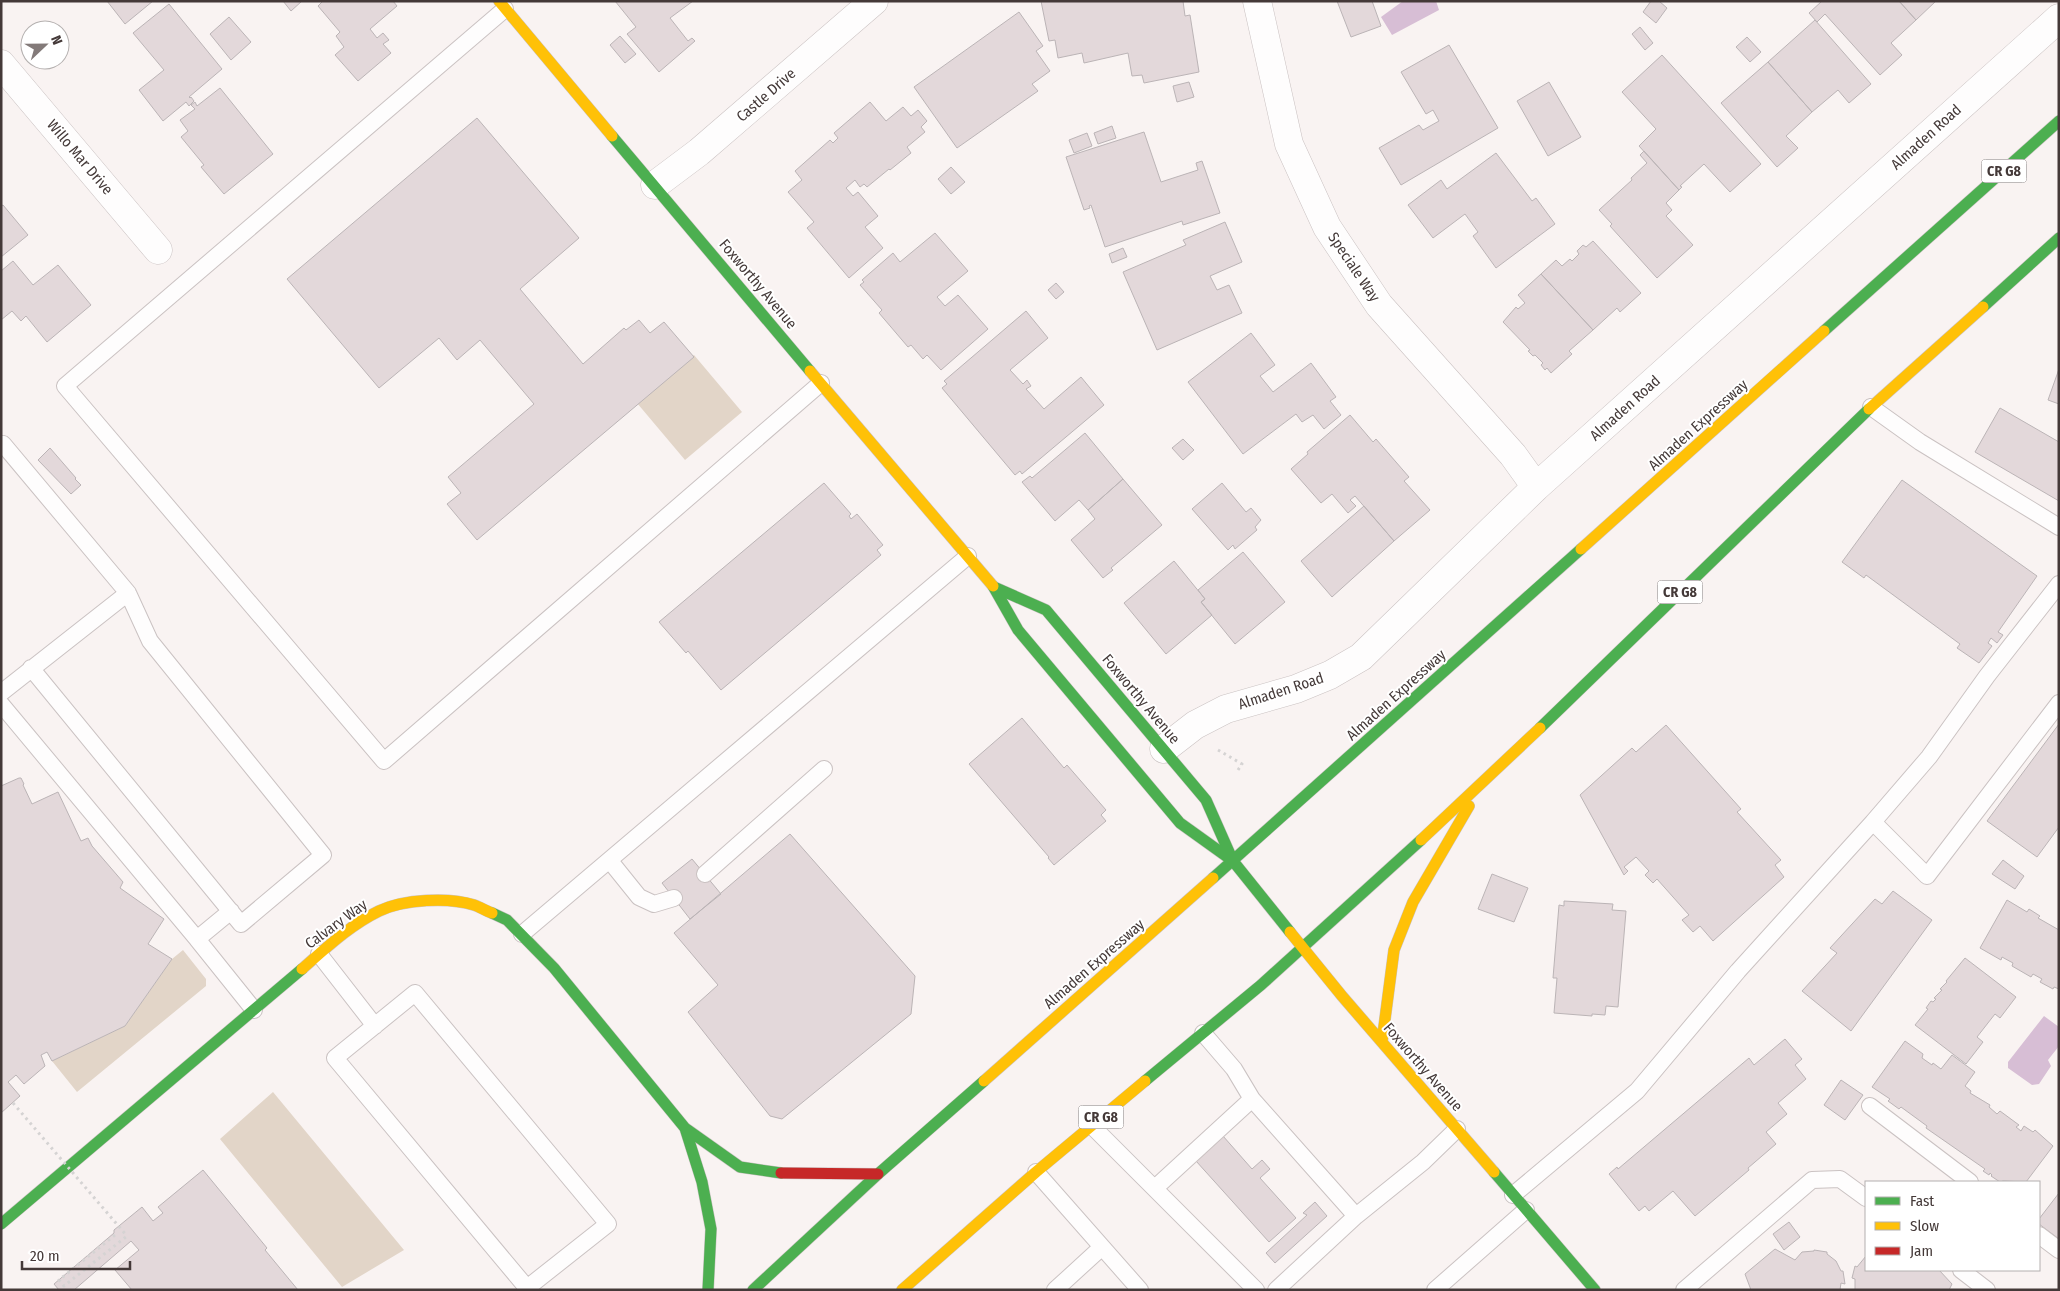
<svg xmlns="http://www.w3.org/2000/svg" width="2060" height="1291" viewBox="0 0 2060 1291" font-family="'Fira Sans Condensed',sans-serif">
<rect width="100%" height="100%" fill="#f9f3f2"/>
<path fill="#e2d5c8" d="M694 355 742 412 685 460 637 403Z
M183 950 206 979V986L77 1092 52 1061 125 1026 172 959Z
M273 1092 404 1250 342 1287 220 1139Z"/>
<path fill="#d7bed5" d="M1403 1H1436L1439 10 1392 35 1381 17Z
M2044 1016 2059 1027V1046L2048 1060 2051 1066 2039 1084 2032 1085 2008 1068V1062Z"/>
<path fill="#e3d8da" stroke="#bbb4b6" d="M107 1H153L125 24Z
M283 1H302L291 11Z
M323 1H393L397 6 370 29 377 38 383 33 389 40 383 44 391 53 358 81 335 55 344 47 336 36 340 32 318 6Z
M615 1H693L670 18 688 41 692 38 695 41 659 72 627 34 636 27Z
M1041 1H1183L1185 16 1190 15 1199 72 1144 83 1142 75 1132 76 1128 53 1084 63 1082 53 1058 58 1055 40 1049 41Z
M1337 1H1372L1381 26 1351 37Z
M1651 1H1659L1667 8 1656 23 1643 12Z
M1822 1H1899L1916 20 1891 43 1902 55 1880 75 1825 14 1817 22 1809 13Z
M1899 1H1936L1916 20Z
M169 4 222 69 189 97 190 98 191 97 194 101 189 106 186 102 163 121 139 90 164 70 133 33Z
M1019 12 1043 46 1036 51 1050 71 1032 84 1038 91 957 148 914 87Z
M229 17 251 42 231 60 210 34Z
M1815 20 1871 84 1849 103 1838 90 1812 112 1768 62Z
M1640 27 1653 43 1645 50 1632 34Z
M620 36 636 54 625 63 610 45Z
M1747 37 1761 52 1750 62 1736 47Z
M1449 45 1498 128 1401 185 1379 148 1419 125 1423 130 1439 121 1433 110 1426 114 1401 72Z
M1662 55 1761 164 1730 192 1704 164 1680 186 1682 187 1679 190 1639 146 1656 129 1622 92Z
M1768 62 1812 112 1786 136 1798 148 1777 167 1721 103Z
M1189 82 1194 97 1177 102 1173 86Z
M1549 82 1581 137 1548 156 1517 101Z
M220 88 273 154 224 194 201 167 204 165 181 137 188 131 180 120 195 109 191 105 195 102 197 106Z
M870 102 886 121 903 107 911 116 918 110 927 121 921 127 925 132 907 147 911 153 890 170 889 169 867 187 864 184 860 187 855 180 846 188 853 196 858 192 878 216 865 227 883 248 849 278 807 228 814 222 788 192 802 180 795 171 830 140 833 143 838 138 834 133Z
M477 118 579 238 520 289 583 364 624 328 626 330 639 320 650 333 664 322 694 357 477 540 447 504 461 493 448 477 534 404 480 340 457 360 439 338 379 388 287 279Z
M1112 126 1116 138 1098 144 1094 133Z
M1144 132 1161 182 1198 170 1196 163 1202 161 1220 213 1183 225 1182 221 1105 247 1091 205 1089 206 1090 208 1084 210 1066 157Z
M1087 133 1092 146 1074 153 1069 140Z
M1644 151 1679 190 1666 203 1672 210 1666 216 1693 245 1657 278 1610 226 1612 224 1599 210 1632 180 1631 178 1647 163 1640 155Z
M1496 153 1532 201 1536 198 1555 224 1496 268 1473 236 1478 232 1465 214 1433 238 1408 205 1441 180 1447 189Z
M951 167 965 182 951 194 938 179Z
M3 205 28 235 1 257V206Z
M1225 222 1242 262 1210 276 1217 290 1229 285 1242 313 1157 350 1123 272 1186 245 1183 240Z
M935 233 968 271 937 297 945 306 958 295 988 329 941 370 927 355 923 359 911 345 908 347 879 313 882 310 860 285 864 282 862 280 893 253 900 262Z
M1593 241 1641 293 1620 312 1617 308 1593 330 1541 274 1556 260 1562 266 1570 259 1572 261 1579 254 1577 251 1583 245 1586 247Z
M1123 248 1127 257 1112 263 1109 254Z
M13 261 33 285 58 265 91 305 47 342 26 316 21 321 12 311 1 320V271Z
M1541 274 1593 330 1569 351 1572 354 1551 373 1547 368 1545 370 1541 365 1543 363 1535 355 1533 356 1528 351 1530 350 1503 322 1516 307 1518 309 1525 303 1518 295Z
M1056 283 1064 292 1056 299 1048 290Z
M1026 311 1048 338 1010 370 1023 384 1027 380 1031 386 1026 389 1044 409 1081 377 1104 405 1022 474 1020 471 1015 475 942 388 947 384 944 381Z
M1251 333 1275 365 1260 376 1273 392 1311 363 1336 397 1330 401 1341 415 1324 429 1313 415 1302 422 1296 414 1243 454 1188 382Z
M2059 369V404L2048 400Z
M2000 408 2059 442V501L1975 452Z
M1350 415 1373 442 1376 439 1409 477 1404 481 1430 510 1394 541 1355 496 1350 500 1356 506 1348 513 1332 494 1321 503 1291 469 1308 454 1307 452Z
M1085 433 1123 479 1088 510 1079 500 1055 521 1022 482 1030 476 1032 478Z
M1183 439 1194 450 1183 460 1172 448Z
M50 448 76 478 75 479 81 485 71 494 38 460Z
M1123 479 1162 525 1111 568 1113 570 1103 578 1071 540 1095 519 1088 510Z
M1902 480 2037 576 1998 632 2003 635 1997 643 1991 638 1988 643 1992 646 1979 663 1957 648 1960 644 1866 575 1864 578 1842 562Z
M824 483 851 514 849 516 851 519 857 514 883 545 877 550 881 555 721 690 688 651 686 653 659 622Z
M1222 483 1246 512 1251 508 1261 520 1255 527 1257 530 1235 549 1233 545 1228 550 1192 509Z
M1364 506 1394 541 1332 597 1301 561Z
M1243 552 1285 602 1235 644 1201 602 1205 599 1198 590Z
M1174 561 1205 599 1201 602 1212 615 1166 654 1124 603Z
M1022 718 1064 768 1067 765 1106 810 1101 815 1106 821 1054 865 1048 858 1049 857 969 764Z
M2059 724V827L2037 857 1987 821Z
M1666 725 1741 809 1737 812 1781 860 1775 865 1784 877 1713 941 1700 926 1693 932 1682 920 1689 915 1657 879 1653 883 1645 875 1649 871 1636 857 1624 867 1628 871 1624 875 1580 795 1632 748 1636 752Z
M19 778H21L24 784 23 785 32 804 58 792 81 841 88 838 92 846 123 882 120 888 164 919 148 944 172 959 125 1026 52 1061 47 1052 41 1055 45 1066 24 1084 16 1075 8 1082 20 1096 1 1113V786Z
M790 834 915 976 911 1014 782 1119 770 1116 688 1012 718 985 674 933Z
M692 859 721 894 690 919 662 883Z
M2003 860 2024 876 2015 889 1992 874Z
M1492 874 1528 888 1514 922 1478 909Z
M1893 891 1932 920 1851 1031 1802 991 1837 953 1830 948 1875 899 1882 904Z
M2007 900 2027 912 2029 909 2040 916 2038 918 2059 930V989L2054 987 2053 989 2040 982 2042 979 2033 974 2031 977 2012 966 2013 963 2002 957 2001 960 1980 948Z
M1564 901 1613 904 1612 910 1626 911 1618 1007 1606 1006 1605 1015 1592 1014V1016L1554 1013 1557 978H1553L1559 905 1564 906Z
M1965 958 2016 997 2000 1018 1995 1014 1977 1037 1983 1042 1966 1064 1915 1025 1928 1009 1926 1008 1931 1001 1933 1002 1936 999 1934 998 1942 990 1940 989 1947 982 1946 981Z
M1785 1039 1802 1059 1795 1065 1806 1079 1778 1103 1787 1114 1766 1132 1776 1144 1748 1168 1749 1170 1695 1216 1673 1191 1649 1211 1645 1206 1639 1211 1609 1174 1617 1167 1618 1169 1749 1058 1754 1065Z
M1905 1041 1923 1054 1922 1058 1932 1065 1933 1063 1941 1069 1952 1055 1975 1072 1965 1086 1971 1091 1970 1093 1990 1105 1989 1107 1997 1114 2000 1111 2019 1125 2016 1127 2021 1131 2024 1126 2033 1132 2035 1130 2053 1146 2026 1182 2003 1181 2000 1182 1991 1176 1992 1175 1990 1173 1989 1175 1983 1171 1985 1169 1926 1128 1927 1126 1901 1107 1899 1109 1888 1101 1890 1099 1872 1087Z
M1841 1080 1863 1095 1845 1120 1824 1105Z
M1223 1136 1252 1169 1262 1160 1270 1169 1260 1178 1296 1218 1269 1242 1196 1161Z
M203 1170 267 1248 265 1250 298 1290H132L115 1270 139 1250 131 1241 74 1290H59L54 1284 114 1233V1230L142 1207 153 1221 163 1213 158 1207Z
M2059 1193V1239L2039 1224V1219Z
M1315 1202 1327 1216 1275 1263 1266 1253 1307 1215 1303 1213Z
M1789 1222 1800 1237 1784 1250 1773 1234Z
M1775 1249 1795 1260 1802 1252 1814 1251V1250L1827 1252V1254L1836 1261 1841 1271H1843L1845 1284 1841 1283 1840 1290H1751L1745 1274Z
M1866 1256V1270H1939L1952 1284 1949 1290H1855V1279L1852 1278 1855 1266 1857 1267Z"/>
<g fill="none" stroke-linecap="round" stroke-linejoin="round">
<defs>
<path id="lane" d="M505 9 65 386 384 761 821 383
M1871 407 1920 442 2059 527
M1 445 3 444 128 593 150 641 323 855 241 924 31 668
M1 693 128 593
M1 704 197 939
M1873 822 1929 757 1987 676 2059 584
M610 861 639 897 654 904 674 898
M705 874 824 769
M231 911 197 939 254 1010
M522 934 968 556
M319 954 375 1026
M1252 1099 1356 1216
M1870 1106 1970 1182
M1091 1125 1256 1290
M1036 1172 1140 1290
M1155 1188 1252 1099 1234 1069 1203 1033
M1513 1195 1637 1091 1738 971 1873 822 1927 876 2059 703
M2039 1235 2059 1250
M1961 1270 1987 1290
M525 1290 527 1288 608 1224 415 993 335 1058 527 1288
M1055 1290 1102 1247
M1276 1290 1356 1216 1423 1162 1457 1129
M1435 1290 1526 1210
M1684 1290 1812 1180 1840 1179 1866 1198"/>
<path id="street" d="M1257 1 1289 144 1327 227 1379 305 1513 455 1536 487
M1 64 158 250
M655 185 699 152 874 1
M1164 749 1195 725 1226 709 1296 689 1330 675 1361 657 1536 487 2059 18"/>
<path id="fast" d="M612 136 810 371
M1983 307 2059 238
M1824 331 2059 121
M993 586 1018 630 1180 823 1233 861
M994 587 1046 610 1206 800 1233 861 1290 932
M1540 728 1869 409
M1213 878 1581 549
M492 913 507 920 554 968 685 1128 740 1167 781 1173
M1145 1081 1261 985 1421 840
M685 1128 702 1182 711 1229 708 1290
M1494 1172 1595 1290
M1 1224 302 969
M753 1290 878 1174 984 1081"/>
<path id="slow" d="M499 1 612 136
M810 371 993 586
M1869 409 1983 307
M1581 549 1824 331
M1421 840 1540 728
M1290 932 1342 996 1494 1172
M302 969C326 948 350 925 379 911 404 899 449 897 474 905 480 907 486 911 492 913
M1382 1042 1394 950 1413 902 1469 806
M984 1081 1213 878
M902 1290 1036 1172 1145 1081"/>
<path id="jam" d="M781 1173 878 1174"/>
</defs>
<use href="#lane" stroke="#cac2c2" stroke-width="18"/>
<use href="#street" stroke="#cac2c2" stroke-width="29"/>
<use href="#fast" stroke="#cac2c2" stroke-width="12"/>
<use href="#slow" stroke="#cac2c2" stroke-width="12"/>
<use href="#jam" stroke="#cac2c2" stroke-width="12"/>
<path stroke="#d5d3d3" stroke-width="3" stroke-dasharray="2.5 4" stroke-linecap="butt" d="M1218 750 1242 764 1238 770
M115 1235 59 1280 64 1286 127 1236"/>
<use href="#lane" stroke="#fefdfd" stroke-width="16"/>
<use href="#street" stroke="#fefdfd" stroke-width="28"/>
<use href="#fast" stroke="#4caf50" stroke-width="11"/>
<use href="#slow" stroke="#ffc107" stroke-width="11"/>
<use href="#jam" stroke="#c62828" stroke-width="11"/>
<path stroke="#d5d3d3" stroke-width="3" stroke-dasharray="2.5 4" stroke-linecap="butt" d="M13 1103 127 1236"/>
</g>
<g text-anchor="middle" dominant-baseline="central" stroke-width="4" stroke-linejoin="round" paint-order="stroke">
<g fill="#fff" stroke="#7c7474" stroke-width="1">
<rect x="1981.5" y="159.5" width="45" height="23" rx="4"/>
<rect x="1657.5" y="580.5" width="45" height="23" rx="4"/>
<rect x="1078.5" y="1105.5" width="45" height="23" rx="4"/>
</g>
<g font-size="14" font-weight="bold" fill="#443938">
<text x="2004" y="171">CR G8</text>
<text x="1680" y="592">CR G8</text>
<text x="1101" y="1117">CR G8</text>
</g>
<g font-size="15" fill="#443938" stroke="#fff">
<text transform="translate(766 95) rotate(-41)">Castle Drive</text>
<text transform="translate(1926 137) rotate(-42)">Almaden Road</text>
<text transform="translate(80 157) rotate(50)">Willo Mar Drive</text>
<text transform="translate(1354 267) rotate(56)">Speciale Way</text>
<text transform="translate(758 284) rotate(50)">Foxworthy Avenue</text>
<text transform="translate(1625 408) rotate(-42)">Almaden Road</text>
<text transform="translate(1698 425) rotate(-42)">Almaden Expressway</text>
<text transform="translate(1281 691) rotate(-18)">Almaden Road</text>
<text transform="translate(1396 695) rotate(-42)">Almaden Expressway</text>
<text transform="translate(1141 699) rotate(50)">Foxworthy Avenue</text>
<text transform="translate(336 924) rotate(-36)">Calvary Way</text>
<text transform="translate(1094 964) rotate(-41)">Almaden Expressway</text>
<text transform="translate(1423 1067) rotate(49)">Foxworthy Avenue</text>
</g>
</g>
<rect width="2060" height="1291" fill="none" stroke="#443938" stroke-width="5"/>
<rect x="1865" y="1181" width="175" height="90" fill="#ffffff" stroke="#b4b0af"/>
<rect x="1875" y="1197" width="25" height="8" fill="#4caf50" stroke="#b4b0af"/>
<text x="1910" y="1206" font-size="15" fill="#443938">Fast</text>
<rect x="1875" y="1222" width="25" height="8" fill="#ffc107" stroke="#b4b0af"/>
<text x="1910" y="1231" font-size="15" fill="#443938">Slow</text>
<rect x="1875" y="1247" width="25" height="8" fill="#c62828" stroke="#b4b0af"/>
<text x="1910" y="1256" font-size="15" fill="#443938">Jam</text>
<g transform="translate(45 45) rotate(68)"><circle r="24" fill="#ffffff" stroke="#b4b0af"/>
<path d="M0-4L9 19L0 12L-9 19Z" fill="#837a79"/>
<text y="-8" font-size="14" font-weight="bold" text-anchor="middle" fill="#443938">N</text>
</g>
<path d="M22 1261v8h108v-8" fill="none" stroke="#443938" stroke-width="2.5"/>
<text x="30" y="1261" font-size="15" fill="#443938" stroke="#ffffff" stroke-width="4" paint-order="stroke">20 m</text>
</svg>
